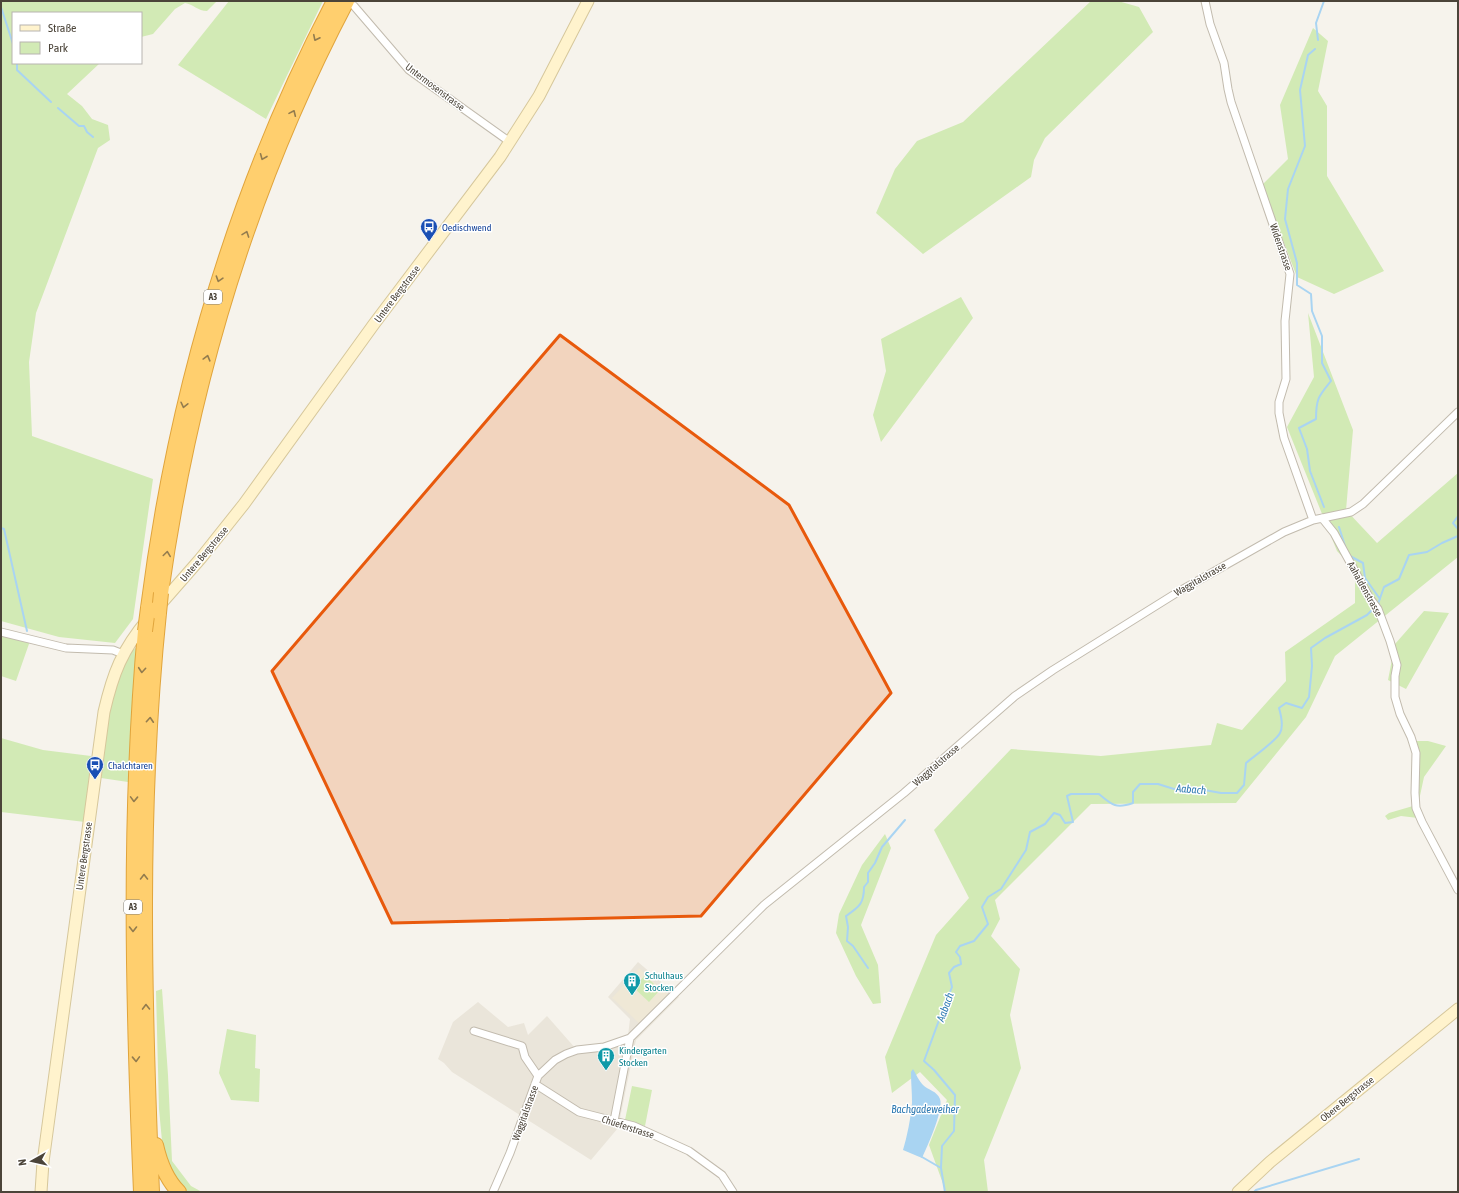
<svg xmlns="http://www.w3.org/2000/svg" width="1459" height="1193" viewBox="0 0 1459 1193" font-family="'Asap Condensed',sans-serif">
<rect width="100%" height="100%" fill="#f6f3ec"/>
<path fill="#eae5da" d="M638 962 679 997 636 1040 618 1128 591 1160 452 1072 444 1063 438 1059 453 1022 478 1002 508 1027 524 1023 528 1035 547 1016 576 1049 611 1043 628 1036 630 1019 608 997Z"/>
<path fill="#efe8d6" d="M639 968 670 996 641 1025 612 998Z"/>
<path fill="#d2eab5" d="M1 1H217L207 11C198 11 193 4 185 3L175 9 153 34 141 37V13H13V63H100L67 94 82 106 92 119 108 125 110 140 98 148 36 313 29 362 32 436 153 479 133 619 115 643 59 637 1 621Z
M229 1H323L266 119 178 65Z
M1091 1H1118L1139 7 1153 32 1045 138 1034 160 1031 177 923 254 876 213 895 169 917 141 963 122Z
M1313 28 1328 41 1318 91 1327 106V176L1384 271 1334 294 1297 277 1262 185 1288 159 1280 105Z
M961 297 973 318 881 442 873 415 886 371 881 339Z
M1308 313 1353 430 1346 510 1377 543 1458 473V557L1335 656 1306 717 1236 803 1091 804 995 900 1000 919 991 936 1020 969 1010 1015 1021 1068 984 1160 988 1192H946L929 1145 947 1100 920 1072 892 1093 885 1057 936 935 969 898 934 830 1011 749 1101 756 1211 745 1217 723 1242 730 1286 681 1285 652 1355 603V570L1337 551 1287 427 1314 377Z
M1424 611 1449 613 1406 689 1388 680 1395 644Z
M1 635 30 641 16 681 1 676Z
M136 648 128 782 101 778C106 738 109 696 127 660 130 655 131 650 136 648Z
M1 738 43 750 91 756 85 822 1 812Z
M1408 741H1428L1446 746 1424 777 1418 805 1422 811 1418 818 1401 816 1388 820 1385 816 1389 813 1413 806 1417 763Z
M885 834 891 848 861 925 878 965 881 1003 873 1004 856 976 836 933 839 914 862 865Z
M645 975 660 990 649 1002 634 988Z
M162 989 168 1075 172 1161 191 1186 202 1192H187L170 1172 165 1160 162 1141 159 1109 156 991Z
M227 1029 256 1035 255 1068 260 1069 259 1102 231 1100 219 1073Z
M632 1086 652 1090 645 1126 625 1120Z"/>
<path fill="#a9d4f2" d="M913 1069C916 1074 919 1081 923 1085 928 1090 937 1091 940 1099 944 1110 927 1147 922 1158L903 1150C907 1137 911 1117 912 1103 912 1092 911 1083 911 1072Z"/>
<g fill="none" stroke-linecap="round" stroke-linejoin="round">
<path stroke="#a9d4f2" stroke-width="2" d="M1 7 13 44
M1318 40 1316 23 1324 1
M1315 49 1308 55 1300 90 1305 146 1288 189 1285 219 1297 263V285L1311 294 1312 311 1322 336V363L1331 381C1319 396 1316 398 1316 419L1299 428 1307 449 1310 471 1324 507
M17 63V70L51 102
M58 108 79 126H84L87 132 93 137
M1458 516 1453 523 1458 529
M1339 527 1346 549
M1 528 4 529 27 631
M1350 556 1363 563 1365 578 1380 599
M868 968 853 946 847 941 848 927 846 916C859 907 864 904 864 887L868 882V873L875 863 882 847 905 820
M922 1157 941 1168
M945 1192 941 1168 942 1146 954 1131 955 1095 934 1070 924 1061 942 1012 952 987 949 973 954 967 961 964 960 957 956 952 960 946 974 941 988 924 982 907 988 897 1001 889 1026 850 1030 832 1045 824 1054 813 1060 815 1065 823 1073 822 1067 796 1071 794H1099C1112 805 1116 809 1133 803V792L1140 784H1158L1174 789 1188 787 1221 793H1237L1244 785 1246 763C1253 757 1276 741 1280 733 1284 726 1281 715 1279 708L1286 703 1302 708 1309 697 1312 666 1311 648 1325 638 1367 615 1378 604 1384 587 1399 579 1409 555 1427 552 1442 543 1458 536
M1254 1192 1256 1190 1359 1159"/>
<defs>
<path id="street" d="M1205 1 1210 24 1224 63 1228 89 1231 102 1290 274 1285 321 1286 379 1279 402V413L1284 438 1313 520
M354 6 409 70 510 142
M1322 518 1334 533 1369 597 1378 609 1390 641 1397 665 1395 676V697L1400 714 1411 737 1416 753 1415 793 1416 808 1422 822 1458 890
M1 632 66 648 113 650 123 654
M474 1031 522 1046 525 1057 538 1076
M535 1084 579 1112 634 1126 689 1151 722 1175 733 1192
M614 1121 630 1038
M493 1192 510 1153 538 1076 555 1060 566 1054 577 1050 604 1047 630 1038 764 905 904 793 1015 696 1053 670 1178 592 1284 532 1313 520 1351 512 1363 504 1458 412"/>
<path id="secondary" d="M159 606 201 558 244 504 374 324 500 157 539 96 588 1
M41 1192 43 1162 104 712C113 673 122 650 148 619
M1238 1192 1270 1162 1458 1009"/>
<path id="highway" d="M161 593C190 384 249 187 347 1
M148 608C175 396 235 190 334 1
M156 1145C160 1163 166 1179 179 1192
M141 1192C133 1005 128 818 145 631
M152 1192C144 999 139 806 159 613"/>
</defs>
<use href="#street" stroke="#c2bbae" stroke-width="9"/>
<use href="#secondary" stroke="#d6c79b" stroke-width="13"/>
<use href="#highway" stroke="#e0a43c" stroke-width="16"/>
<use href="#street" stroke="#fff" stroke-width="7"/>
<use href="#secondary" stroke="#fff3cd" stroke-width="11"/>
<use href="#highway" stroke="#ffcf6e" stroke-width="14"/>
<defs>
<path id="highway-bridge" d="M159 613 161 593
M145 631 148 608"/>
</defs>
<use href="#highway-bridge" stroke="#e0a43c" stroke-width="16" stroke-linecap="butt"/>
<use href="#highway-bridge" stroke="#ffcf6e" stroke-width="14"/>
</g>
<defs><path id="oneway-chevron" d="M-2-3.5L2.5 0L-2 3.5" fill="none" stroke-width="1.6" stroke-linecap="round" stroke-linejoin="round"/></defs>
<g stroke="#937c4e">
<use href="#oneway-chevron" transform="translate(316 38) rotate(116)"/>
<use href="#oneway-chevron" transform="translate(293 113) rotate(-66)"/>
<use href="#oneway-chevron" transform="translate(263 157) rotate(112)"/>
<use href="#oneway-chevron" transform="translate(246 234) rotate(-70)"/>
<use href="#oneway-chevron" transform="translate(219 279) rotate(108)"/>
<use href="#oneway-chevron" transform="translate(207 358) rotate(-75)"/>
<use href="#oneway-chevron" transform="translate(184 405) rotate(103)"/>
<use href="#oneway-chevron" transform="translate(167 554) rotate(-82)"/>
<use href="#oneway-chevron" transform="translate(142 670) rotate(95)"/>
<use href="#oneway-chevron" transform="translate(150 720) rotate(-86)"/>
<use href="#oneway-chevron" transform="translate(134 799) rotate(92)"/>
<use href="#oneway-chevron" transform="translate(144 877) rotate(-90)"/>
<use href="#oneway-chevron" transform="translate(133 929) rotate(90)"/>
<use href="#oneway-chevron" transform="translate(146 1007) rotate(-91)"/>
<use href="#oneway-chevron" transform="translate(136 1059) rotate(88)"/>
</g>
<path fill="#e8590c" fill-opacity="0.2" stroke="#e8590c" stroke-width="3" stroke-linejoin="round" d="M560 335 789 505 891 693 701 916 392 923 272 671Z"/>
<defs>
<symbol id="bus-pin" viewBox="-11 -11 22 30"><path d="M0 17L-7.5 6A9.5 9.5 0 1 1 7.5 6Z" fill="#1a4fb4" stroke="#fff"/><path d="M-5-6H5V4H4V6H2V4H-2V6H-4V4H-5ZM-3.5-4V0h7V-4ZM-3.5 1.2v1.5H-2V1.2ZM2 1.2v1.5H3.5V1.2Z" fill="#fff"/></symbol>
<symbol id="building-pin" viewBox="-11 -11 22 30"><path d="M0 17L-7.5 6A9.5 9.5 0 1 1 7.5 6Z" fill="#0f9aa8" stroke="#fff"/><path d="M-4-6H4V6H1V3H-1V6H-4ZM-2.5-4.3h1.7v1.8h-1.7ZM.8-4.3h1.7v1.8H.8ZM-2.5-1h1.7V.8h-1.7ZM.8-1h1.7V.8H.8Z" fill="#fff"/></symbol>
</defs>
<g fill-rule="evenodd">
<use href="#bus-pin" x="419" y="217" width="20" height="27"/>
<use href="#bus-pin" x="85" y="755" width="20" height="27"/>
<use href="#building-pin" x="622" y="971" width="20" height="27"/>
<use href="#building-pin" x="596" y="1046" width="20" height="27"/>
</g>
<g text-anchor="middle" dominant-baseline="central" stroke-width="3" stroke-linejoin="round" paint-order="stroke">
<g fill="#fff" stroke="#817c74" stroke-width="1">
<rect x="204" y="290" width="18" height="14" rx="3"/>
<rect x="124" y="900" width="18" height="14" rx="3"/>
</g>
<g font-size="9" font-weight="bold" fill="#4b4439">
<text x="213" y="297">A3</text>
<text x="133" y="907">A3</text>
</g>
<g font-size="10" fill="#4b4439" stroke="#fff">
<text transform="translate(435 87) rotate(37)">Untermosenstrasse</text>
<text transform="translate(1281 247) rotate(71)">Widenstrasse</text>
<text transform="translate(397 294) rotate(-53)">Untere Bergstrasse</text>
<text transform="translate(204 554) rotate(-50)">Untere Bergstrasse</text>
<text transform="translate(1200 579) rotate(-30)">Waggitalstrasse</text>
<text transform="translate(1365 589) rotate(61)">Aahaldenstrasse</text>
<text transform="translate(936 765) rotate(-41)">Waggitalstrasse</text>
<text transform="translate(84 856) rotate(-82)">Untere Bergstrasse</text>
<text transform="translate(1347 1099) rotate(-39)">Obere Bergstrasse</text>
<text transform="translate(525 1113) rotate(-70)">Waggitalstrasse</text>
<text transform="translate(628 1127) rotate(18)">Chüeferstrasse</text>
</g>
<g font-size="10" fill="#164399" stroke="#fff" text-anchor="start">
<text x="442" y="227">Oedischwend</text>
<text x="108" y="765">Chalchtaren</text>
</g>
<g font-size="10" fill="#0d838f" stroke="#fff" text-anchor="start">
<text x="645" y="975">Schulhaus<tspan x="645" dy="12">Stocken</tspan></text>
<text x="619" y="1050">Kindergarten<tspan x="619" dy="12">Stocken</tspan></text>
</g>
<g font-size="11" font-style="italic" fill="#2e7ab2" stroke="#fff">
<text transform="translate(1191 789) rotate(4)">Aabach</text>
<text transform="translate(945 1007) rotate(-70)">Aabach</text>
<text x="925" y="1109">Bachgadeweiher</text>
</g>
</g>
<rect width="1459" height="1193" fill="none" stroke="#4b4439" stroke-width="4"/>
<rect x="12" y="12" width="130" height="52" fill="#ffffff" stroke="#b7b4b0"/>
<rect x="20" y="25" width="20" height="6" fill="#fff3cd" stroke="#b7b4b0"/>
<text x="48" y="32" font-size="12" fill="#4b4439">Straße</text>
<rect x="20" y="42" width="20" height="12" fill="#d2eab5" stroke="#b7b4b0"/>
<text x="48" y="52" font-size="12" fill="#4b4439">Park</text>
<g transform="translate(32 1161) rotate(262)" stroke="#ffffff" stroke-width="3" paint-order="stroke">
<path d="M0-3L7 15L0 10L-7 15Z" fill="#4b4439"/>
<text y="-6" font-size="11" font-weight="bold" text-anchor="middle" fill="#4b4439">N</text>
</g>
</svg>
